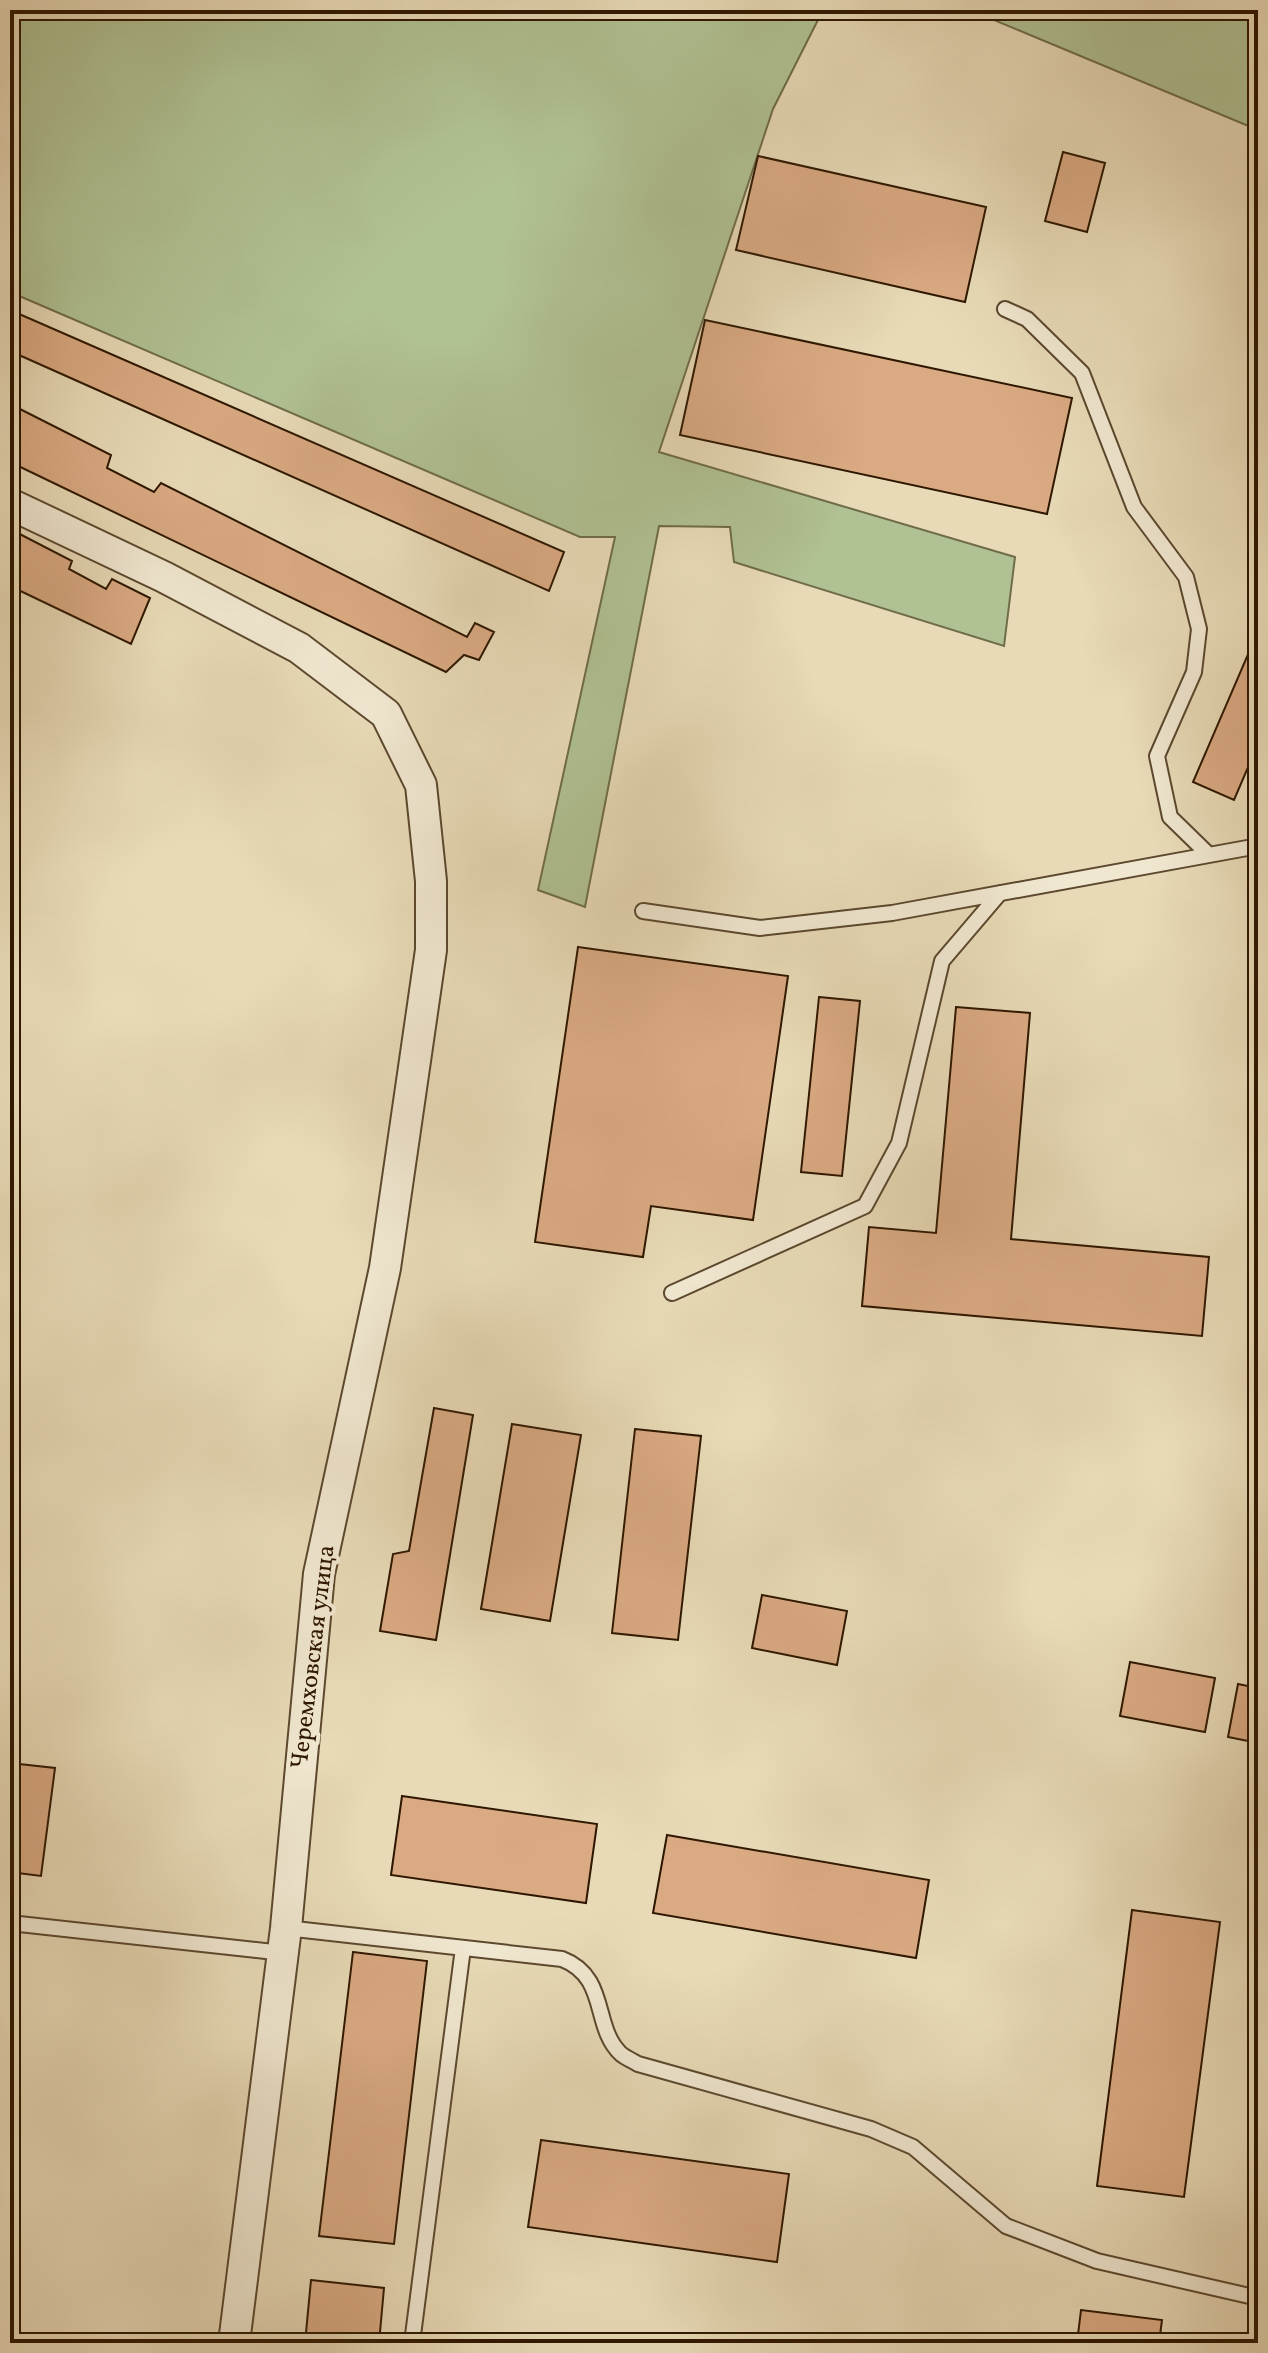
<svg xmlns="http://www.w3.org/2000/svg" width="1268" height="2353" viewBox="0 0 1268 2353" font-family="Vollkorn,serif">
<rect width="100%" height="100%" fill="#e8dab7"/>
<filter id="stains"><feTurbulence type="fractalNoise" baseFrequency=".0025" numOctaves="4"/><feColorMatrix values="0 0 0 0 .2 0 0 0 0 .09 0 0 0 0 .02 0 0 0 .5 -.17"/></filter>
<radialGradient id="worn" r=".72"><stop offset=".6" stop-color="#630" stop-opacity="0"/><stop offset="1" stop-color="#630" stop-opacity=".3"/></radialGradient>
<path fill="#b0c193" stroke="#6f6c4a" stroke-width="2" d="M10 10H823L773 109 659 452 1015 557 1004 646 734 562 730 527 659 526 585 907 538 890 615 537H580L10 292Z
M971 10H1258V130L970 10Z"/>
<path fill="#daaa83" stroke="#2e1700" stroke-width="2" d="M1063 152 1105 163 1087 232 1045 221Z
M758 156 986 207 965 302 736 250Z
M10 310 564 552 549 591 10 351Z
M705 320 1072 398 1047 514 680 435Z
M10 404 111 455 107 468 154 492 161 483 467 637 475 623 494 632 479 660 464 655 446 672 10 462Z
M10 529 72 561 69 569 106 589 112 579 150 598 131 644 10 586Z
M1249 652 1258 656V744L1234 800 1193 782Z
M578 947 788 976 753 1220 651 1206 643 1257 535 1242Z
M819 997 860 1001 842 1176 801 1172Z
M956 1007 1030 1013 1011 1239 1209 1257 1202 1336 862 1306 869 1227 936 1233Z
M434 1408 473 1415 436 1640 380 1631 393 1554 409 1551Z
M512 1424 581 1435 550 1621 481 1609Z
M635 1429 701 1436 678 1640 612 1633Z
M762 1595 847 1611 837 1665 752 1648Z
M1130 1662 1215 1678 1205 1732 1120 1716Z
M1238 1684 1258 1688V1743L1228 1737Z
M10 1763 55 1768 41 1876 10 1872Z
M402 1796 597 1824 586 1903 391 1875Z
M667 1835 929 1880 916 1958 653 1913Z
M1132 1910 1220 1922 1184 2197 1097 2186Z
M353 1952 427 1961 394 2244 319 2236Z
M541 2140 789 2174 777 2262 528 2227Z
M311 2280 384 2288 379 2343H305Z
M1081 2310 1162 2320 1159 2343H1077Z"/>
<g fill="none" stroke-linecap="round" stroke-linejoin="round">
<defs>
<path id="lane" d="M1005 309 1027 319 1082 373 1134 507 1186 577 1199 629 1194 672 1157 756 1170 817 1209 855
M643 911 760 928 892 913 1258 846
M672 1293 865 1206 899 1143 942 961 1000 893
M10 1923 283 1953
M286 1928 562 1959C609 1977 592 2027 621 2054 626 2058 633 2061 638 2064L871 2129 913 2147 1006 2226 1097 2261 1258 2298
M412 2343 463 1948"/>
<path id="street" d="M10 504 164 577 299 648 386 714 421 785 431 881V950L385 1268 319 1574 286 1928 234 2343"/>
</defs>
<use href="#lane" stroke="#5c482e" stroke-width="18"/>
<use href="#street" stroke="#5c482e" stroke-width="34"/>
<use href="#lane" stroke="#f0e7d0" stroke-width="14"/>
<use href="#street" stroke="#f0e7d0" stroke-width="30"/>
</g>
<g text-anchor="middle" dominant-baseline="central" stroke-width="8" stroke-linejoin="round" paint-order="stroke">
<g font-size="24" fill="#2e1700" stroke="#f0e7d0">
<text transform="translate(314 1657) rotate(-83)">Черемховская улица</text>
</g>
</g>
<rect width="1268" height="2353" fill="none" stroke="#e8dab7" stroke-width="40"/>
<rect x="12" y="12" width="1244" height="2329" fill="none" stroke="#2e1700" stroke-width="4"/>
<rect x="20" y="20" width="1228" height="2313" fill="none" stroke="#2e1700" stroke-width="2"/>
<rect width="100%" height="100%" filter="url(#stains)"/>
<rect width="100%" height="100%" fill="url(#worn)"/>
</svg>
